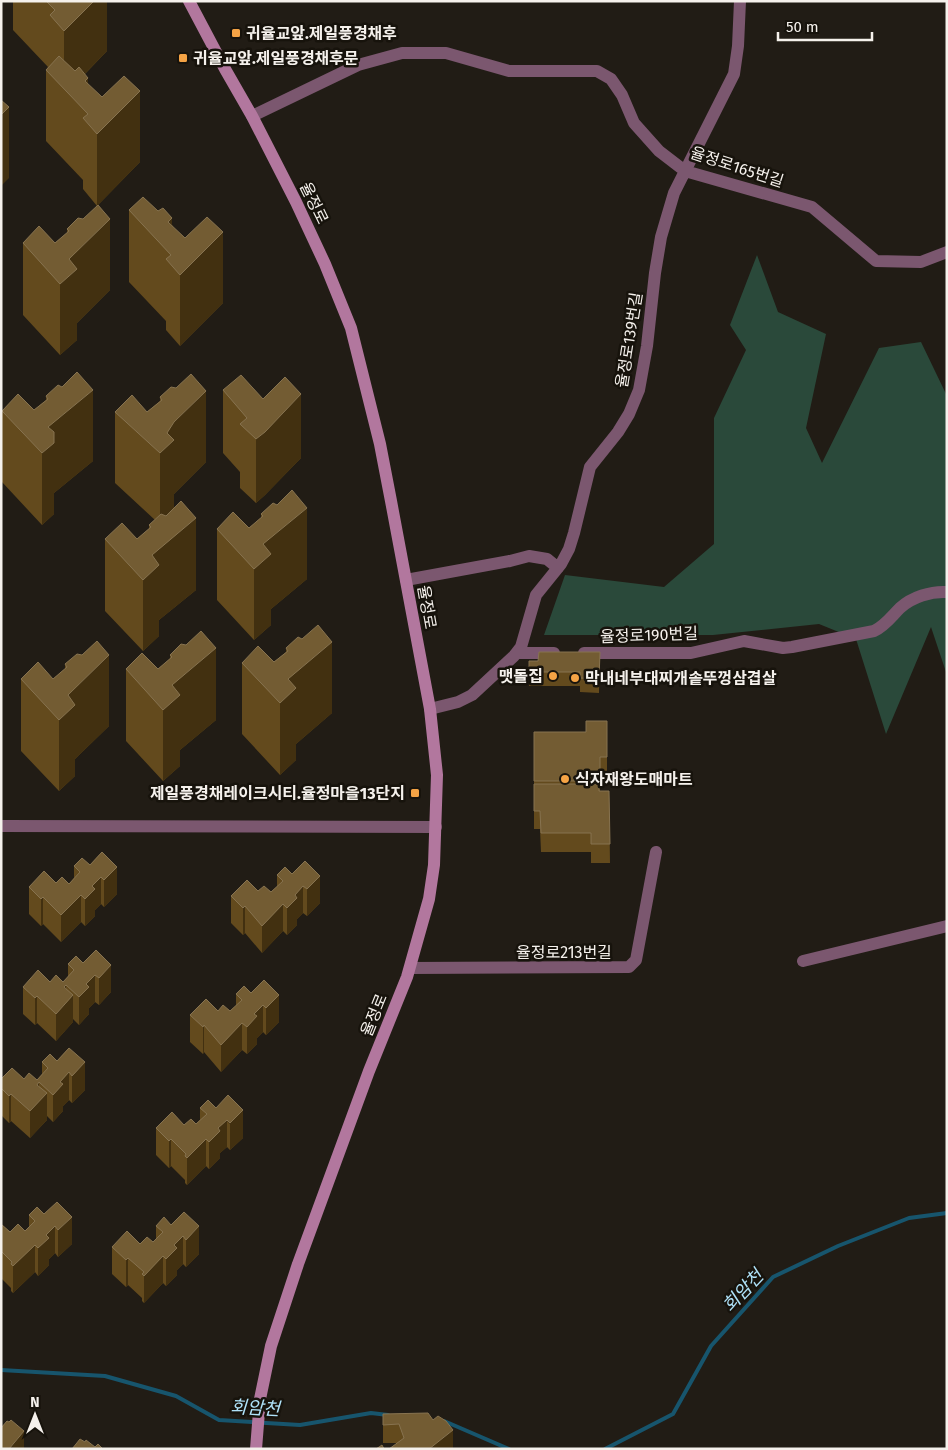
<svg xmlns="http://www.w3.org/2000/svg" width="948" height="1450" viewBox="0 0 948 1450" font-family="'Fira Sans','Noto Sans KR',sans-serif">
<rect width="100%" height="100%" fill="#211c15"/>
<path fill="#2a493a" d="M757 255 778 312 826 334 806 428 822 463 879 348 921 342 947 396V675L931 627 886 734 856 639 819 624 713 635H544L565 575 664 587 714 544V418L746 350 730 325Z"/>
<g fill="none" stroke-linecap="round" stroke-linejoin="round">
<path stroke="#17556d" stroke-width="4" d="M1 1370 105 1376 176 1396 219 1420 300 1425 371 1413 388 1415
M444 1421 509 1449
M605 1449 673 1414 711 1346 773 1277 838 1246 909 1218 947 1213"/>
<path stroke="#7b576f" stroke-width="12" d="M252 116 358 65 402 53H446L509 71H597L611 79 622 95 634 123 659 151 685 171 812 207 876 261 921 262 947 252
M406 580 510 561 529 556 547 559 558 568
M517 653H554
M584 653H691L744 641 783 648 792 647 874 631C885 626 891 617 900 608 912 597 931 591 947 592
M430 709 458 702 472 695 514 656 521 647 536 595 561 564 569 549 574 533 590 467 618 432 629 414 639 390 647 346 655 273 661 237 674 193 734 74 738 46 740 1
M1 826 436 827
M803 961 947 926
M410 968 629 967 636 960 656 852"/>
<path stroke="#b2779e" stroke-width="12" d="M189 1 225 69 252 116 296 202 325 264 351 328 380 444 391 501 430 709 437 775 434 865 429 899 407 977 369 1071 298 1264 271 1346 260 1399 256 1449"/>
</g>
<path fill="#634a1d" d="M13 1H107V51L85 74 88 85 140 162 97 206 83 189V180L46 141V70L48 67 13 30Z
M129 210 172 225 223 303 180 346 166 330V321L129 282Z
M67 229 110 290 77 323V340L60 355 23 315V243H55L67 233Z
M223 390 301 458 265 495 256 503 240 488V472L223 453Z
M46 396 93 461 54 493V514L42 525 2 482V411L34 410 46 400Z
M160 397 206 462 174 494V508L196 590 159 620V636L143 651 105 611V539H137L149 529V525L155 520 115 483V412H147L160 401Z
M261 514 307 579 271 609V625L254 640 217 600V529L249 528 261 518Z
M286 648 332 713 296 744V760L280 775 242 734V663L274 662 286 652Z
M600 652 599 693 580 692V686H529V661H538Z
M170 655 216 720 180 750V766L163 781 126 741V669H158L170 659Z
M65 664 109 726 75 759V776L59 791 21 751V679H53L65 669Z
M607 721V776L600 775V791H609L610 863H591V852H541L540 829H534V732H586Z
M102 852 117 894 104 907 101 904 95 910V916L85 926 81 922 61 942 43 924 41 926 29 914V887L56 883 69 884 74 878V866L90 865Z
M305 861 320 903 307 916 303 913 297 919V925L287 935 283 931 262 953 245 933 243 935 231 923V896L258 891 271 892 277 887V875L292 874Z
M96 950 111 992 99 1005 95 1002 89 1008V1014L79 1025 73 1019V1022L56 1041 37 1023 35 1025 23 1014V987L50 982H63L68 977V964L83 963Z
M264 980 279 1022 266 1035 263 1032 257 1038V1044L247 1054 242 1050 221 1072 204 1052 203 1054 190 1042V1015L218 1011H230L236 1006V994L251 993Z
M69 1048 85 1090 72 1103 69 1100 63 1106V1111L53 1122 47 1116V1120L30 1138 11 1121 9 1123 1 1115V1079L37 1080 42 1074V1062L57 1061Z
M208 1100 243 1138 230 1150 227 1147 220 1153V1158L209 1169 206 1166 187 1185 185 1183V1180L171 1166 169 1168 156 1155V1128L196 1124 200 1120V1108Z
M37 1207 72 1244 58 1257 55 1253 49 1259V1265L38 1276 35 1272 13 1293 11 1291V1288L1 1278V1224L10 1232 25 1231 29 1227V1215Z
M184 1212 199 1254 186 1267 183 1264 177 1270V1275L166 1286 163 1283 144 1303 142 1301V1298L128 1285 126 1287 112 1274V1247L153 1242 156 1239V1226L171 1225Z
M383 1414 453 1449 397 1443H383Z"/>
<path fill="#423010" d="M94 1H107V51L67 92 64 89V31Z
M88 78V124L85 81Z
M140 91V162L97 206V134Z
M9 107V178L1 186V115Z
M172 218V265L168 222Z
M110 219V290L77 323V340L60 355V284L69 259Z
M223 232V303L180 346V275Z
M93 390V461L54 493V514L42 525V453L48 427Z
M206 391V462L174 494V511L160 524V453L167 433 174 422Z
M301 394V458L265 495 256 503V439Z
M307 508V579L271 609V625L254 640V569L263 544Z
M196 518V590L159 620V636L143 651V580L152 555Z
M332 642V713L296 744V760L280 775V703L288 679Z
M216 648V720L180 750V766L163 781V710L172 685Z
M109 655V726L75 759V776L59 791V720L68 695Z
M117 867V894L104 907V880Z
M320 876V903L307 916V889Z
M101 877V904L95 910V916L85 926V899L92 886Z
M303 886V913L297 919V925L287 935V908L295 895Z
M81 895V922L61 942V915Z
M43 897V924L41 926V899Z
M283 904V931L262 953V926Z
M245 906V933L243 935V908Z
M111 965V992L99 1005V978Z
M95 975V1002L89 1008V1014L79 1025V997L86 984Z
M66 985V1003L73 995V1022L56 1041V1014L64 987Z
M279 995V1022L266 1035V1008Z
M37 996V1023L35 1025V998Z
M263 1005V1032L257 1038V1044L247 1054V1027L254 1014Z
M242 1023V1050L221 1072V1045Z
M204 1025V1052L203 1054V1027Z
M85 1062V1090L72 1103V1076Z
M69 1072V1100L63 1106V1111L53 1122V1095L60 1082Z
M39 1082V1101L47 1093V1120L30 1138V1111L37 1085Z
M11 1094V1121L9 1123V1096Z
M243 1110V1138L230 1150V1123Z
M227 1120V1147L220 1153V1158L209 1169V1142L218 1128Z
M171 1139V1166L169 1168V1141Z
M206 1139V1166L187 1185V1158Z
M72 1217V1244L58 1257V1230Z
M55 1226V1253L49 1259V1265L38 1276V1248L46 1235Z
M199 1226V1254L186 1267V1240Z
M183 1236V1264L177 1270V1275L166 1286V1259L174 1245Z
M35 1245V1272L13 1293V1266Z
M163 1256V1283L144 1303V1276Z
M128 1258V1285L126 1287V1260Z
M453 1430V1449H429Z
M24 1431V1449H9Z"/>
<path fill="#735c33" stroke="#877350" d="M46 1H94L64 31 50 15 55 10Z
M59 56 75 71 79 67 88 78 85 81 102 97 124 76 140 91 97 134 83 118 88 114 46 70Z
M1 100 9 107 1 115Z
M143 197 158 211 163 208 172 218 168 222 185 238 207 217 223 232 180 275 166 259 171 255 129 210Z
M98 205 110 219 69 259 77 269 60 284 23 243 39 226 55 243 69 231 67 229 78 218 83 219Z
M77 372 93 390 48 427 54 432V443L42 453 2 411 18 394 34 410 48 399 46 396 58 385 62 387Z
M191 374 206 391 174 422 167 433 174 440 160 453 115 412 132 395 147 412 162 400 160 397 171 387 176 388Z
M241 375 263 399 285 377 301 394 265 432 256 439 240 424 247 418 223 390Z
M292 490 307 508 263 544 271 554 254 569 217 529 233 512 249 528 263 516 261 514 273 503 277 505Z
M181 501 196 518 152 555 159 565 143 580 105 539 122 523 137 539 151 527 149 525 161 514 166 516Z
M318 625 332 642 288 679 296 688 280 703 242 663 258 646 274 662 288 651 286 648 298 637 302 639Z
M201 631 216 648 172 685 180 695 163 710 126 669 142 653 158 669 172 657 170 655 181 644 186 645Z
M97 641 109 655 68 695 75 705 59 720 21 679 38 662 53 679 67 667 65 664 77 654 82 655Z
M539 652H600L599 679 580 678V672H529V661H538Z
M586 721H607V757H600V781H534V732H586Z
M534 784H599V791H609L610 844H591V833H541L540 811H534Z
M102 852 117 867 104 880 101 877 92 886 95 889 85 899 81 895 61 915 43 897 41 899 29 887 44 871 56 883 62 877 69 884 80 872 74 866 82 858 90 865Z
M305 861 320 876 307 889 303 886 295 895 297 898 287 908 283 904 262 926 245 906 243 908 231 896 247 880 258 891 264 886 271 892 283 881 277 875 285 867 292 874Z
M96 950 111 965 99 978 95 975 86 984 89 987 79 997 66 985 64 987 73 995 56 1014 37 996 35 998 23 987 38 970 50 982 56 975 63 982 74 970 68 964 76 956 83 963Z
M264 980 279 995 266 1008 263 1005 254 1014 257 1016 247 1027 242 1023 221 1045 204 1025 203 1027 190 1015 206 999 218 1011 223 1005 230 1011 242 1000 236 994 244 986 251 993Z
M69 1048 85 1062 72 1076 69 1072 60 1082 63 1084 53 1095 39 1082 37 1085 47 1093 30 1111 11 1094 9 1096 1 1088V1079L12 1068 24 1079 29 1073 37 1080 48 1068 42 1062 50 1054 57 1061Z
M228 1095 243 1110 230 1123 227 1120 218 1128 220 1131 209 1142 206 1139 187 1158 185 1156 186 1154 171 1139 169 1141 156 1128 172 1112 184 1125 191 1119 196 1124 207 1114 200 1108 208 1100 216 1108Z
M57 1202 72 1217 58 1230 55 1226 46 1235 49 1238 38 1248 35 1245 13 1266 11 1264 12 1262 1 1251V1224L10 1232 18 1224 25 1231 35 1221 29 1215 37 1207 44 1214Z
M184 1212 199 1226 186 1240 183 1236 174 1245 177 1248 166 1259 163 1256 144 1276 142 1274 144 1272 128 1258 126 1260 112 1247 127 1231 140 1244 147 1237 153 1242 163 1232 156 1226 164 1217 171 1225Z
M428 1413 433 1420 438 1416 446 1421 453 1430 429 1449H389L404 1438 399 1424 383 1425V1414Z
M11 1420 24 1431 9 1449H1V1428L7 1421 9 1422Z
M80 1439 85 1442 86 1440 95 1447 98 1444 103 1449H72Z
M382 1445 384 1449H376Z"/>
<g fill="#f5a345" stroke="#17130c" stroke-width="2">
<rect x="231" y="28" width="10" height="10" rx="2.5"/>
<rect x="178" y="53" width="10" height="10" rx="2.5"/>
<circle cx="553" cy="676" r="5"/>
<circle cx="575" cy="678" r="5"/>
<circle cx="565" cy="779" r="5"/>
<rect x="410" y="788" width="10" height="10" rx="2.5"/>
</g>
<g text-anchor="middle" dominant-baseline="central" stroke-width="5" stroke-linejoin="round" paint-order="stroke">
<g font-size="16" font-weight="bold" fill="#f5f1ec" stroke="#17130c" text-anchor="start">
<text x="246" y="33">귀율교앞.제일풍경채후</text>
<text x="193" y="58">귀율교앞.제일풍경채후문</text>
<text x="543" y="676" text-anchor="end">맷돌집</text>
<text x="585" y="678">막내네부대찌개솥뚜껑삼겹살</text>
<text x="575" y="779">식자재왕도매마트</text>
<text x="405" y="793" text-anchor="end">제일풍경채레이크시티.율정마을13단지</text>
</g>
<g font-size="16" fill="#f5f1ec" stroke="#17130c">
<text transform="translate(737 167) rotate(18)">율정로165번길</text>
<text transform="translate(314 203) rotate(64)">율정로</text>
<text transform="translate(629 340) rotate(-81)">율정로139번길</text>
<text transform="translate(427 607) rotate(80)">율정로</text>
<text transform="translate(649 635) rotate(-2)">율정로190번길</text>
<text x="564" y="952">율정로213번길</text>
<text transform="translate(374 1015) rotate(-68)">율정로</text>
</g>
<g font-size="18" font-style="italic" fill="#b0e3fa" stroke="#17130c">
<text transform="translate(743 1291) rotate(-47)">회암천</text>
<text transform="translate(255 1408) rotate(3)">회암천</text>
</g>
</g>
<rect width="948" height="1450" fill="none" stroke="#f5f1ec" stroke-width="5"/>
<g transform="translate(35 1415)" stroke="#17130c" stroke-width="4" paint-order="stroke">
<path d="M0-4L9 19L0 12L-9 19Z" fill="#f5f1ec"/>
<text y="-8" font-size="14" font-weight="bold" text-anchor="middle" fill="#f5f1ec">N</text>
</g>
<path d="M778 32v8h94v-8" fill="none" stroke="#f5f1ec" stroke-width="2.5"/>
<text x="786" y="32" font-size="15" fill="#f5f1ec" stroke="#17130c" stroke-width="4" paint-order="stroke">50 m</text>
</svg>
